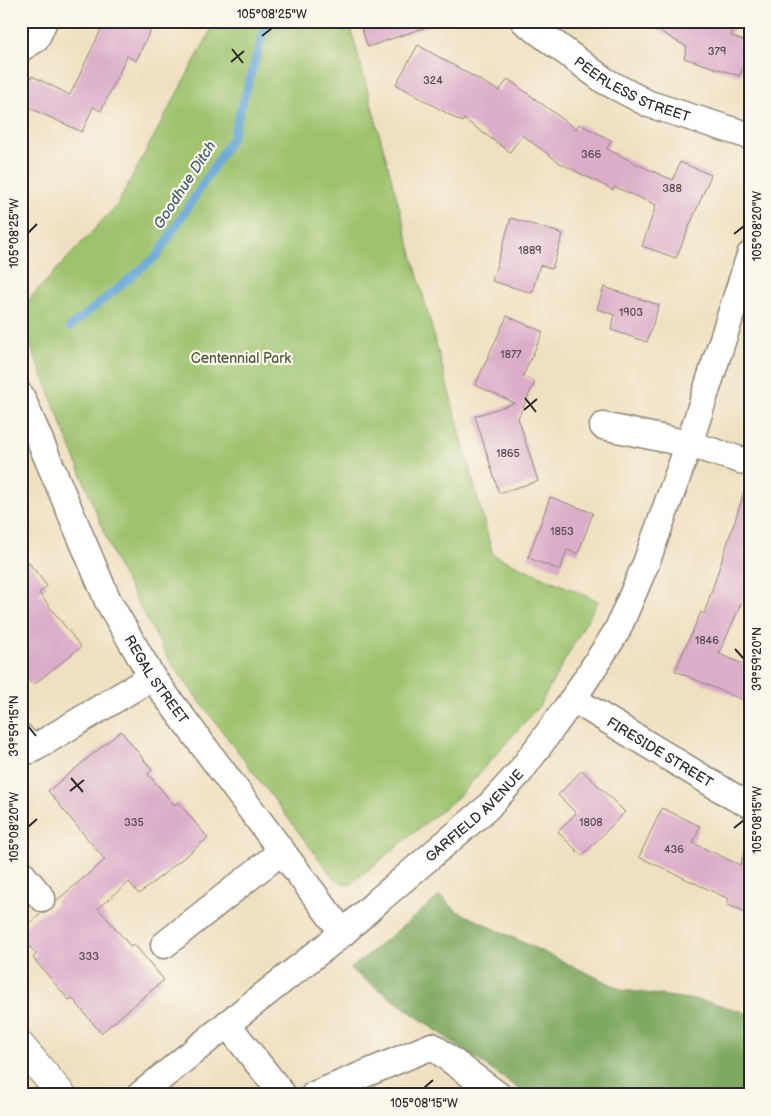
<svg xmlns="http://www.w3.org/2000/svg" width="771" height="1116" viewBox="0 0 771 1116" font-family="'Balsamiq Sans',sans-serif">
<rect width="100%" height="100%" fill="#fbf7ec"/>
<filter id="ink" filterUnits="userSpaceOnUse"><feTurbulence type="fractalNoise" baseFrequency=".02" numOctaves="2"/><feDisplacementMap in="SourceGraphic" scale="10" xChannelSelector="R" yChannelSelector="G"/><feConvolveMatrix kernelMatrix="1 2 1 2 8 2 1 2 1" color-interpolation-filters="sRGB"/></filter>
<filter id="wash" filterUnits="userSpaceOnUse"><feTurbulence type="fractalNoise" baseFrequency=".0096" numOctaves="4" result="noise"/><feDisplacementMap in="SourceGraphic" scale="20" xChannelSelector="R" yChannelSelector="G"/><feGaussianBlur stdDeviation="1.12" result="paint"/><feColorMatrix in="noise" values="0 0 0 0 0 0 0 0 0 0 0 0 0 0 0 0 0 1.4 0 .05"/><feComposite in="paint" operator="in"/></filter>
<g filter="url(#wash)">
<rect width="100%" height="100%" fill="#efe0c1"/>
<path fill="#9ec36e" stroke="#64774c" d="M216 21H349L493 555 598 601 539 706 459 796 350 885 335 880 172 665 117 565 21 321V308L117 205Z"/>
<path fill="#7ea961" stroke="#546a46" d="M440 896 457 911 623 990 710 1002 750 1014V1095H527L350 969Z"/>
<g fill="none" stroke-linecap="round" stroke-linejoin="round">
<path stroke="#65a5d8" stroke-width="8" d="M70 327 157 256 232 138 267 21"/>
</g>
<g id="blocks">
<path fill="#dbadc9" d="M105 21H155L136 61 127 56 101 111 93 107 82 132 21 104V100L32 76 70 95Z
M359 21H431L432 25 368 47Z
M642 21H736L731 36 750 43 740 76 684 58 687 47Z
M418 45 499 91 508 79 576 129 579 124 611 140 607 149 641 166 673 180 680 162 711 175 676 258 642 246 656 205 615 187 613 190 560 163 522 135 510 152 464 119 462 122 396 84Z
M511 218 563 234 552 269 540 265 532 293 492 281Z
M604 287 659 305 647 342 611 330 615 315 597 309Z
M507 316 543 332 523 376 535 382 518 418 538 481 499 493 475 416 515 403 475 385Z
M746 487 750 488V599L744 597 719 654 750 667V703L675 671 701 612 704 614Z
M550 497 593 513 578 554 567 550 560 570 528 558Z
M21 553 47 586 39 593 81 647 33 685 21 671Z
M121 731 152 770 148 774 174 805 178 802 208 838 139 894 129 882 98 908 131 947 134 944 164 980 101 1033 72 998 69 1000 33 958 36 954 21 936V930L42 913 51 910 56 904V901L105 860 48 791Z
M582 770 625 812 582 856 558 832 576 813 558 795Z
M662 808 700 826 693 843 740 865 746 848 750 849V913L727 905 729 899 639 857Z"/>
</g>
</g>
<g filter="url(#ink)">
<use href="#blocks" fill-opacity="0" stroke="#8d8676" stroke-width="1"/>
<g fill="none" stroke-linecap="round" stroke-linejoin="round">
<defs>
<g id="minor">
<path id="s1" d="M524 21 605 81 649 104 750 136"/>
<path d="M21 48 36 39 44 21"/>
<path id="s2" d="M21 396 108 601 152 677 343 933"/>
<path d="M603 426 689 444 750 463"/>
<path id="s3" d="M573 699 734 797 750 804"/>
<path d="M21 737 31 750 152 677"/>
<path d="M21 873 42 898"/>
<path d="M164 945 282 851"/>
<path d="M227 1024 283 1095"/>
<path id="s4" d="M140 1095 227 1024 343 933 379 900 487 808 520 772 573 699 617 631 646 563 689 444 750 255"/>
<path d="M314 1095 432 1046 498 1095"/>
</g>
<path id="major" d="M21 1046 62 1095"/>
</defs>
<use href="#minor" stroke="#8d8676" stroke-width="29"/>
<use href="#major" stroke="#8d8676" stroke-width="30"/>
<use href="#minor" stroke="#fff" stroke-width="26"/>
<use href="#major" stroke="#fff" stroke-width="28"/>
</g>
</g>
<path fill="none" stroke="#2b2b2b" stroke-width="2" d="M262 36 272 28M232 49 243 63M231 62 244 51M28 233 37 224M734 234 744 226M525 398 536 412M524 410 537 399M735 649 744 659M28 726 36 736M71 778 83 792M70 791 84 780M28 827 37 819M734 828 744 820M424 1088 433 1080"/>
<g text-anchor="middle" dominant-baseline="central" stroke-width="4.5" stroke-linejoin="round" paint-order="stroke">
<g font-size="11" fill="#574c52">
<text x="717" y="51">379</text>
<text x="433" y="80">324</text>
<text x="591" y="154">366</text>
<text x="672" y="188">388</text>
<text x="530" y="250">1889</text>
<text x="631" y="312">1903</text>
<text x="511" y="354">1877</text>
<text x="508" y="453">1865</text>
<text x="562" y="531">1853</text>
<text x="707" y="640">1846</text>
<text x="134" y="822">335</text>
<text x="591" y="822">1808</text>
<text x="674" y="849">436</text>
<text x="89" y="956">333</text>
</g>
<g font-size="14" fill="#2b2b2b" stroke="#fbf7ec">
<text stroke="none"><textPath href="#s1" startOffset="129">PEERLESS STREET</textPath></text>
<text stroke="none"><textPath href="#s2" startOffset="315">REGAL STREET</textPath></text>
<text stroke="none"><textPath href="#s3" startOffset="102">FIRESIDE STREET</textPath></text>
<text stroke="none"><textPath href="#s4" startOffset="436">GARFIELD AVENUE</textPath></text>
</g>
<g font-size="14" fill="#4e593f" stroke="#fbf7ec">
<text x="241" y="358">Centennial Park</text>
</g>
<g font-size="15" font-style="italic" fill="#425c70" stroke="#fbf7ec">
<text transform="translate(185 185) rotate(-57)">Goodhue Ditch</text>
</g>
</g>
<rect width="771" height="1116" fill="none" stroke="#fbf7ec" stroke-width="55"/>
<rect x="28" y="28" width="716" height="1060" fill="none" stroke="#2b2b2b" stroke-width="2"/>
<g font-size="12" text-anchor="middle" fill="#2b2b2b">
<text x="272" y="18">105°08'25"W</text>
<text transform="translate(757 226) rotate(-90)" y="4">105°08'20"W</text>
<text transform="translate(14 233) rotate(-90)" y="4">105°08'25"W</text>
<text transform="translate(757 659) rotate(-90)" y="4">39°59'20"N</text>
<text transform="translate(14 726) rotate(-90)" y="4">39°59'15"N</text>
<text transform="translate(757 820) rotate(-90)" y="4">105°08'15"W</text>
<text transform="translate(14 827) rotate(-90)" y="4">105°08'20"W</text>
<text x="424" y="1107">105°08'15"W</text>
</g>
</svg>
